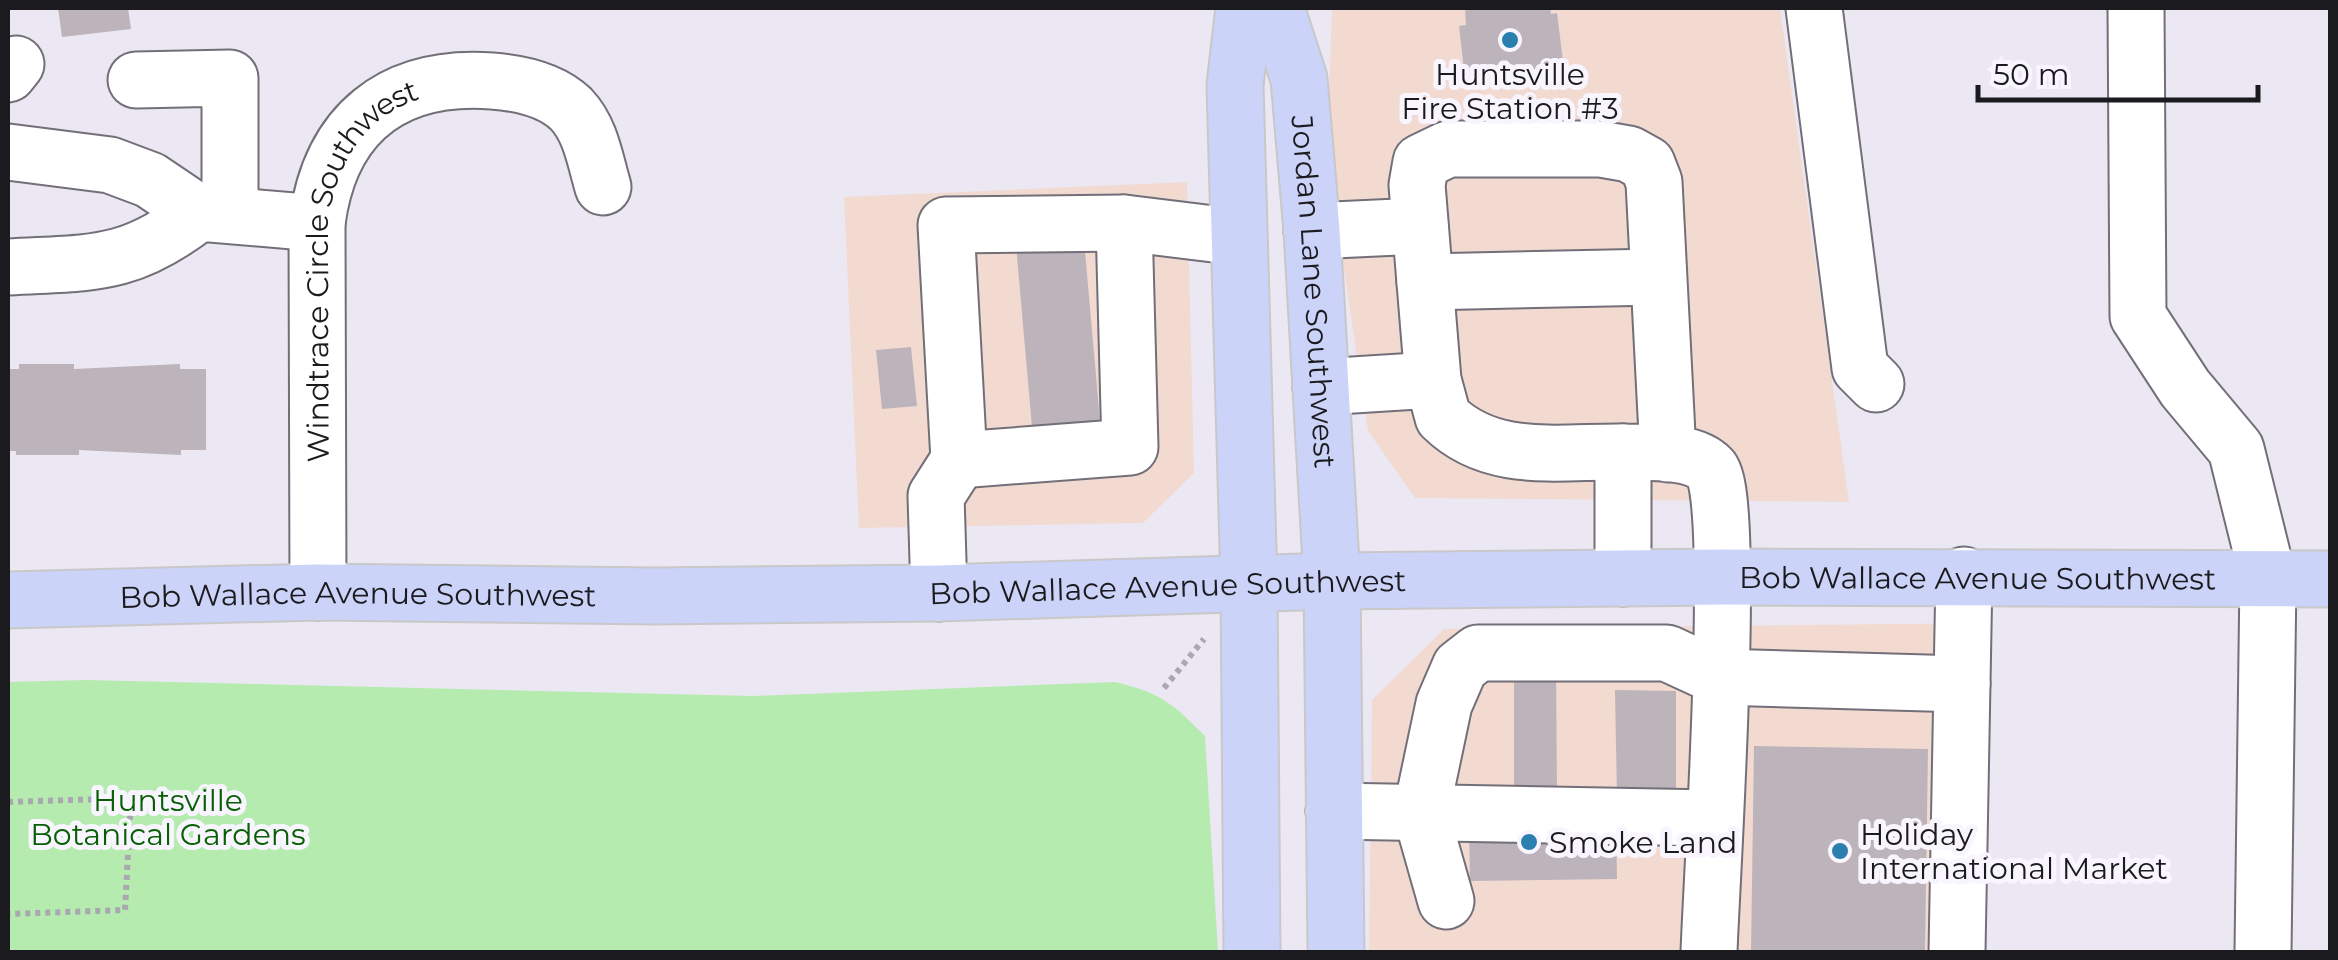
<svg xmlns="http://www.w3.org/2000/svg" width="2338" height="960" viewBox="0 0 2338 960" font-family="Montserrat,sans-serif">
<rect width="100%" height="100%" fill="#ebe8f3"/>
<path fill="#f2dad1" d="M1332 8H1780L1849 502 1415 498 1368 431 1327 155Z
M1187 182 1194 473 1143 523 859 528 844 197Z
M1989 623 1985 952H1369L1372 700 1444 629Z"/>
<path fill="#b5ebaf" d="M85 680 753 696 1115 682C1161 693 1172 703 1205 736L1218 952H8V682Z"/>
<path fill="#bcb3bb" d="M58 8H128L131 29 62 37Z
M1465 8H1550L1551 14 1557 13 1564 69 1465 79 1459 26 1466 25Z
M1084 240 1100 421 1032 427 1016 245Z
M911 347 917 406 882 409 876 350Z
M19 364H74V369L180 364V369H206V450H181V455L79 450V455H16V451H8V369H19Z
M1514 662 1556 664 1557 795 1514 796Z
M1615 690 1676 691V800L1617 797Z
M1754 746 1928 749 1925 952H1751Z
M1616 826 1617 879 1470 881 1469 828Z"/>
<g fill="none" stroke-linecap="round" stroke-linejoin="round">
<defs>
<g id="minor">
<path d="M1814 8 1860 368 1876 384"/>
<path d="M2136 8 2138 316 2185 388 2236 449 2268 578 2263 952"/>
<path d="M8 74 16 64"/>
<path d="M136 80 230 78V214"/>
<path d="M8 152 110 165 150 180 199 213 317 223"/>
<path d="M1312 231 1420 226"/>
<path d="M8 267C93 262 128 268 199 213"/>
<path d="M1425 282 1657 277"/>
<path d="M1321 387 1433 380"/>
<path d="M1623 452V578"/>
<path d="M1668 454 1654 182 1647 164 1629 154 1600 149H1448L1421 162 1417 185 1433 380 1443 417C1492 465 1560 451 1623 452 1649 453 1692 449 1711 469 1737 496 1711 889 1709 952"/>
<path d="M959 460 1130 447 1124 223"/>
<path id="s1" d="M318 592 317 223C330 124 392 74 492 81 519 83 551 90 571 109 591 130 595 160 603 187"/>
<path d="M939 593 936 496 959 460 946 225 1124 223 1238 237"/>
<path d="M1334 811 1713 818"/>
<path d="M1446 901 1421 813 1444 704 1460 667 1478 653H1667L1719 677 1962 684"/>
<path d="M1957 952 1964 575"/>
</g>
<g id="major">
<path d="M1244 8 1235 85 1249 585 1252 952"/>
<path id="s2" d="M1276 8 1299 79 1312 231 1332 581 1336 952"/>
<path id="s3" d="M8 600 318 592 655 596 939 593 1332 581 1722 577 2330 579"/>
</g>
</defs>
<use href="#minor" stroke="#726f79" stroke-width="59"/>
<use href="#major" stroke="#c8c8c9" stroke-width="59"/>
<path stroke="#a9a7b0" stroke-width="6" stroke-dasharray="5 5" stroke-linecap="butt" d="M1164 688 1204 639
M8 802 131 798 125 910 8 914"/>
<use href="#minor" stroke="#fff" stroke-width="55"/>
<use href="#major" stroke="#ccd3f8" stroke-width="55"/>
</g>
<g fill="#2a7faf" stroke="#f8f5ff" stroke-width="4">
<circle cx="1510" cy="40" r="10"/>
<circle cx="1529" cy="842" r="10"/>
<circle cx="1840" cy="851" r="10"/>
</g>
<g text-anchor="middle" dominant-baseline="central" stroke-width="10" stroke-linejoin="round" paint-order="stroke">
<g font-size="30" fill="#1b1a1e" stroke="#f8f5ff" text-anchor="start">
<text x="1510" y="74" text-anchor="middle">Huntsville<tspan x="1510" dy="34">Fire Station #3</tspan></text>
<text x="1860" y="834">Holiday<tspan x="1860" dy="34">International Market</tspan></text>
<text x="1549" y="842">Smoke Land</text>
</g>
<g font-size="30" fill="#1b1a1e" stroke="#f8f5ff">
<text stroke="none"><textPath href="#s1" startOffset="338">Windtrace Circle Southwest</textPath></text>
<text stroke="none"><textPath href="#s2" startOffset="288">Jordan Lane Southwest</textPath></text>
<text stroke="none"><textPath href="#s3" startOffset="1970">Bob Wallace Avenue Southwest</textPath></text>
<text stroke="none"><textPath href="#s3" startOffset="1160">Bob Wallace Avenue Southwest</textPath></text>
<text stroke="none"><textPath href="#s3" startOffset="350">Bob Wallace Avenue Southwest</textPath></text>
</g>
<g font-size="30" fill="#096004" stroke="#f8f5ff">
<text x="168" y="800">Huntsville<tspan x="168" dy="34">Botanical Gardens</tspan></text>
</g>
</g>
<rect width="2338" height="960" fill="none" stroke="#1b1a1e" stroke-width="20"/>
<path d="M1978 85v15h280v-15" fill="none" stroke="#1b1a1e" stroke-width="5"/>
<text x="1993" y="85" font-size="30" fill="#1b1a1e" stroke="#f8f5ff" stroke-width="8" paint-order="stroke">50 m</text>
</svg>
